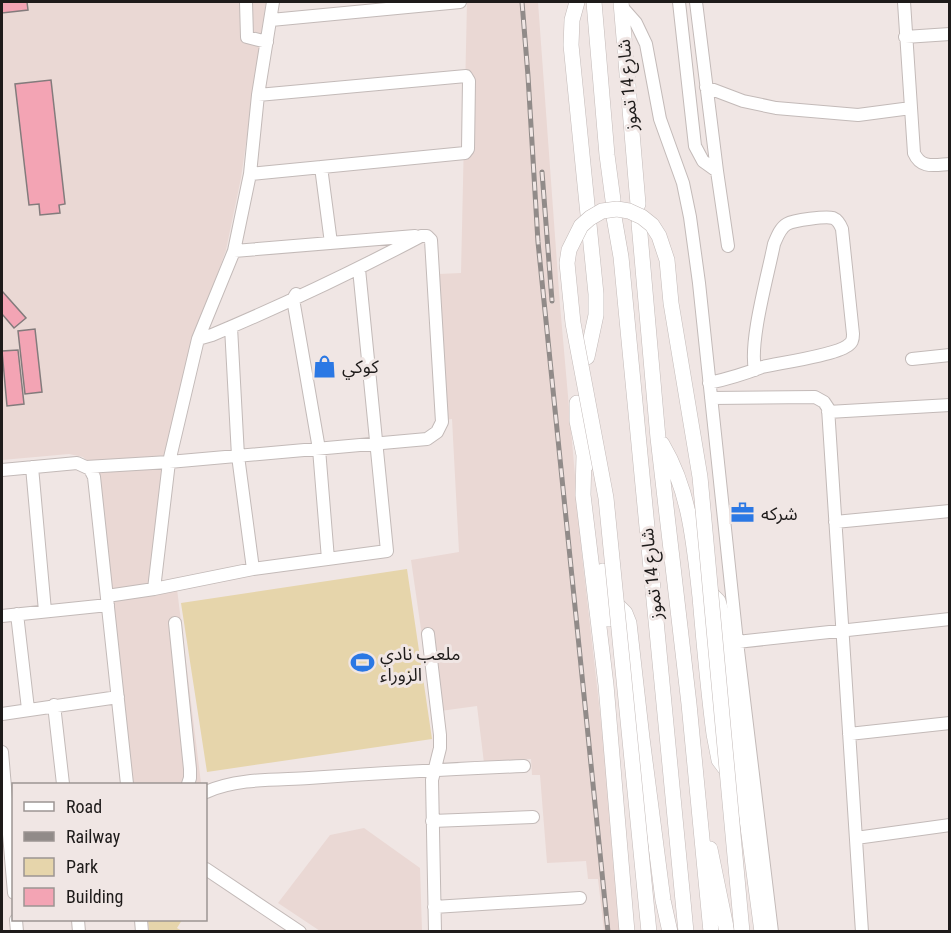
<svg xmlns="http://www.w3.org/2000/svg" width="951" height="933" viewBox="0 0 951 933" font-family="'Roboto Condensed','Noto Sans Arabic',sans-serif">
<rect width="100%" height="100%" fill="#f0e6e4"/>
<path fill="#ead8d4" d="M2 2H266L241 178 226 250 194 340 149 593 177 589 201 783 198 784H132L98 472 83 457 69 454 2 460Z
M467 2H538L560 305 582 555 625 931H604L598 879H588L586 861 547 863 540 775H532L531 759 484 763 477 706 433 712 411 560 459 552 452 419 438 421 439 274 461 273Z
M364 828 420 868 422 931H320L278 903 330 835Z"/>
<path fill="#e6d5ab" d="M407 569 432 739 207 772 181 603Z
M148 920H182L177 928 182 931H149Z"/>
<path fill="#f3a4b4" stroke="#837b7c" stroke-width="1.5" d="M2 2H27L28 10 2 13Z
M51 80 65 204 59 205 60 213 40 215 39 204 29 205 15 84Z
M2 291 26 318 14 328 2 314Z
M35 329 42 392 25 394 18 331Z
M18 350 24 404 7 406 2 351Z"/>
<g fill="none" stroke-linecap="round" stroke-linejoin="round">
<defs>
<path id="minor" d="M246 2 247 37 267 42
M679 2 695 146 703 161 717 171
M696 2 717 171 728 246
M904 2 914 153C921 169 934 165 950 164
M621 6 636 23 646 44 660 119 683 183 690 217 699 283 737 642 772 932
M271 20 460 2
M905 37 950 34
M706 87 743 101 776 108 858 115 911 108
M321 167 331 243
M250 174 465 153 468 149 469 81 466 76 258 95
M234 251 415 236
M296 294 293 299 319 449 328 559
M231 327 238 456 253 569
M912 359 950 355
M709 383C727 379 744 374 762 367 780 363 835 355 847 346 852 343 853 340 853 334L842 229C840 224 838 220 833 218 826 216 794 220 787 224 780 228 777 237 774 244 768 275 749 341 755 370
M711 398 815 397 824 402 828 408 862 932
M828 412 950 405
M32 467 45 611
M86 467 169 462 427 439 437 432 442 422 431 240 427 236H421C353 272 283 305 212 335L198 339
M2 470 77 463 90 469 94 477 127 784
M835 522 950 511
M154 589 169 462 198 339 234 251 250 174 258 95 273 2
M107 596 154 589 253 569 387 551 359 269
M17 614 28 709
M2 616 108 605
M175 623 190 769V778L188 784
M428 634 440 735V748L432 780 435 932
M737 642 950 619
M54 705 63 784
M2 714 118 697
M849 734 950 723
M2 752 14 893
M206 792C237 778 276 780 309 778 381 773 452 769 524 766
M432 821 533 817
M856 838 950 825
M206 869 300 932
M434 907 580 898
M16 920 17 932
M78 920 79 932
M141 920 142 932"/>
<path id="major" d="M577 2 572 20 571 45 596 294V315L587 357
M594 2 607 155 613 200
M621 2 638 204
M614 217 621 257 686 932
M639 223 658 438 689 704 711 932
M577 403V421L586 465
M662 444C690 491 694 544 700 597 704 643 708 689 714 734L719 760 728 772
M584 455 583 495 606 685 627 932
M603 571 609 619
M710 593 718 601 722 615 736 737 762 932
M617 605 625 613 629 623 642 738 663 900 670 932
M710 849 727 932"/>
</defs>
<use href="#minor" stroke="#c3bab8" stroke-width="14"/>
<use href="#major" stroke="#c3bab8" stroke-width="16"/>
<use href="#minor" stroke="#fff" stroke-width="12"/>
<use href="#major" stroke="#fff" stroke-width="15"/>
<defs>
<path id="rail" d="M522 2 528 76 538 242 608 932
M542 172 552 301"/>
</defs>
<use href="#rail" stroke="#918b89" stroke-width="5"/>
<use href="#rail" stroke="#f0e6e4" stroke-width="3" stroke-dasharray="9" stroke-linecap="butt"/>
<defs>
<path id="major-bridge" d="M649 932 606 498 573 323 567 263 569 250 581 226 590 218 602 211 617 209 629 211 642 217 652 225 659 236 667 260 671 303 700 477 742 932"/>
</defs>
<use href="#major-bridge" stroke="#c3bab8" stroke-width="16" stroke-linecap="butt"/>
<use href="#major-bridge" stroke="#fff" stroke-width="15"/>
</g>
<defs>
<symbol id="shop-bare" viewBox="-9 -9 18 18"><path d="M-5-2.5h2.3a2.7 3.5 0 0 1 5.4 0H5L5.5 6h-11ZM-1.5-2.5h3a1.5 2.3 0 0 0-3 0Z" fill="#2b78e4" stroke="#f0e6e4" stroke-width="2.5" paint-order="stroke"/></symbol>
<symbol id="office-bare" viewBox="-9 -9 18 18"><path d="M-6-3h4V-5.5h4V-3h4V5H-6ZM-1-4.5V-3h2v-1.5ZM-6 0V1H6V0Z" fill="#2b78e4" stroke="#f0e6e4" stroke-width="2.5" paint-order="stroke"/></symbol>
<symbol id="stadium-bare" viewBox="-9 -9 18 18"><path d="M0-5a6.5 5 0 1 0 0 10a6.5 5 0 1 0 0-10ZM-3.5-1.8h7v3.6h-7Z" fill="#2b78e4" stroke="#f0e6e4" stroke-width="2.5" paint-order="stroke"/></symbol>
</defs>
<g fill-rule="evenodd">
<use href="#shop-bare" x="308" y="350" width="33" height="33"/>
<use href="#office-bare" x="726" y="496" width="33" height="33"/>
<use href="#stadium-bare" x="346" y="646" width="33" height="33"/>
</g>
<g text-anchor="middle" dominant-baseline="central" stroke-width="6" stroke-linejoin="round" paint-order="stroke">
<g font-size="18" fill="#1e1b1a" stroke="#f0e6e4">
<text transform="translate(627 85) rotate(-95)">شارع 14 تموز</text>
<text transform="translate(651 574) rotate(-96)">شارع 14 تموز</text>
</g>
<g font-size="18" fill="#1e1b1a" stroke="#f0e6e4" text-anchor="start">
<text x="342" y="366">كوكي</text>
<text x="761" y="513">شركه</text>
<text x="380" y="653">ملعب نادي<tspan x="380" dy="21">الزوراء</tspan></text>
</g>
</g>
<rect width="951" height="933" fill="none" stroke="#1e1b1a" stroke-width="6"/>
<rect x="12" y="783" width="195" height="138" fill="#f0e6e4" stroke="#9c9593" stroke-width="1.5"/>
<rect x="24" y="802" width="30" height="9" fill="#ffffff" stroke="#9c9593" stroke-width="1.5"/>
<text x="66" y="813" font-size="18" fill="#1e1b1a">Road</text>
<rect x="24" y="832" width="30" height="9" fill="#918b89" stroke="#9c9593" stroke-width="1.5"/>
<text x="66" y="843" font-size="18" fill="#1e1b1a">Railway</text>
<rect x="24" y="858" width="30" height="18" fill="#e6d5ab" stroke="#9c9593" stroke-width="1.5"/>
<text x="66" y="873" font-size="18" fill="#1e1b1a">Park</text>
<rect x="24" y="888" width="30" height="18" fill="#f3a4b4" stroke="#9c9593" stroke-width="1.5"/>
<text x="66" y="903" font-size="18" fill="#1e1b1a">Building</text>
</svg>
